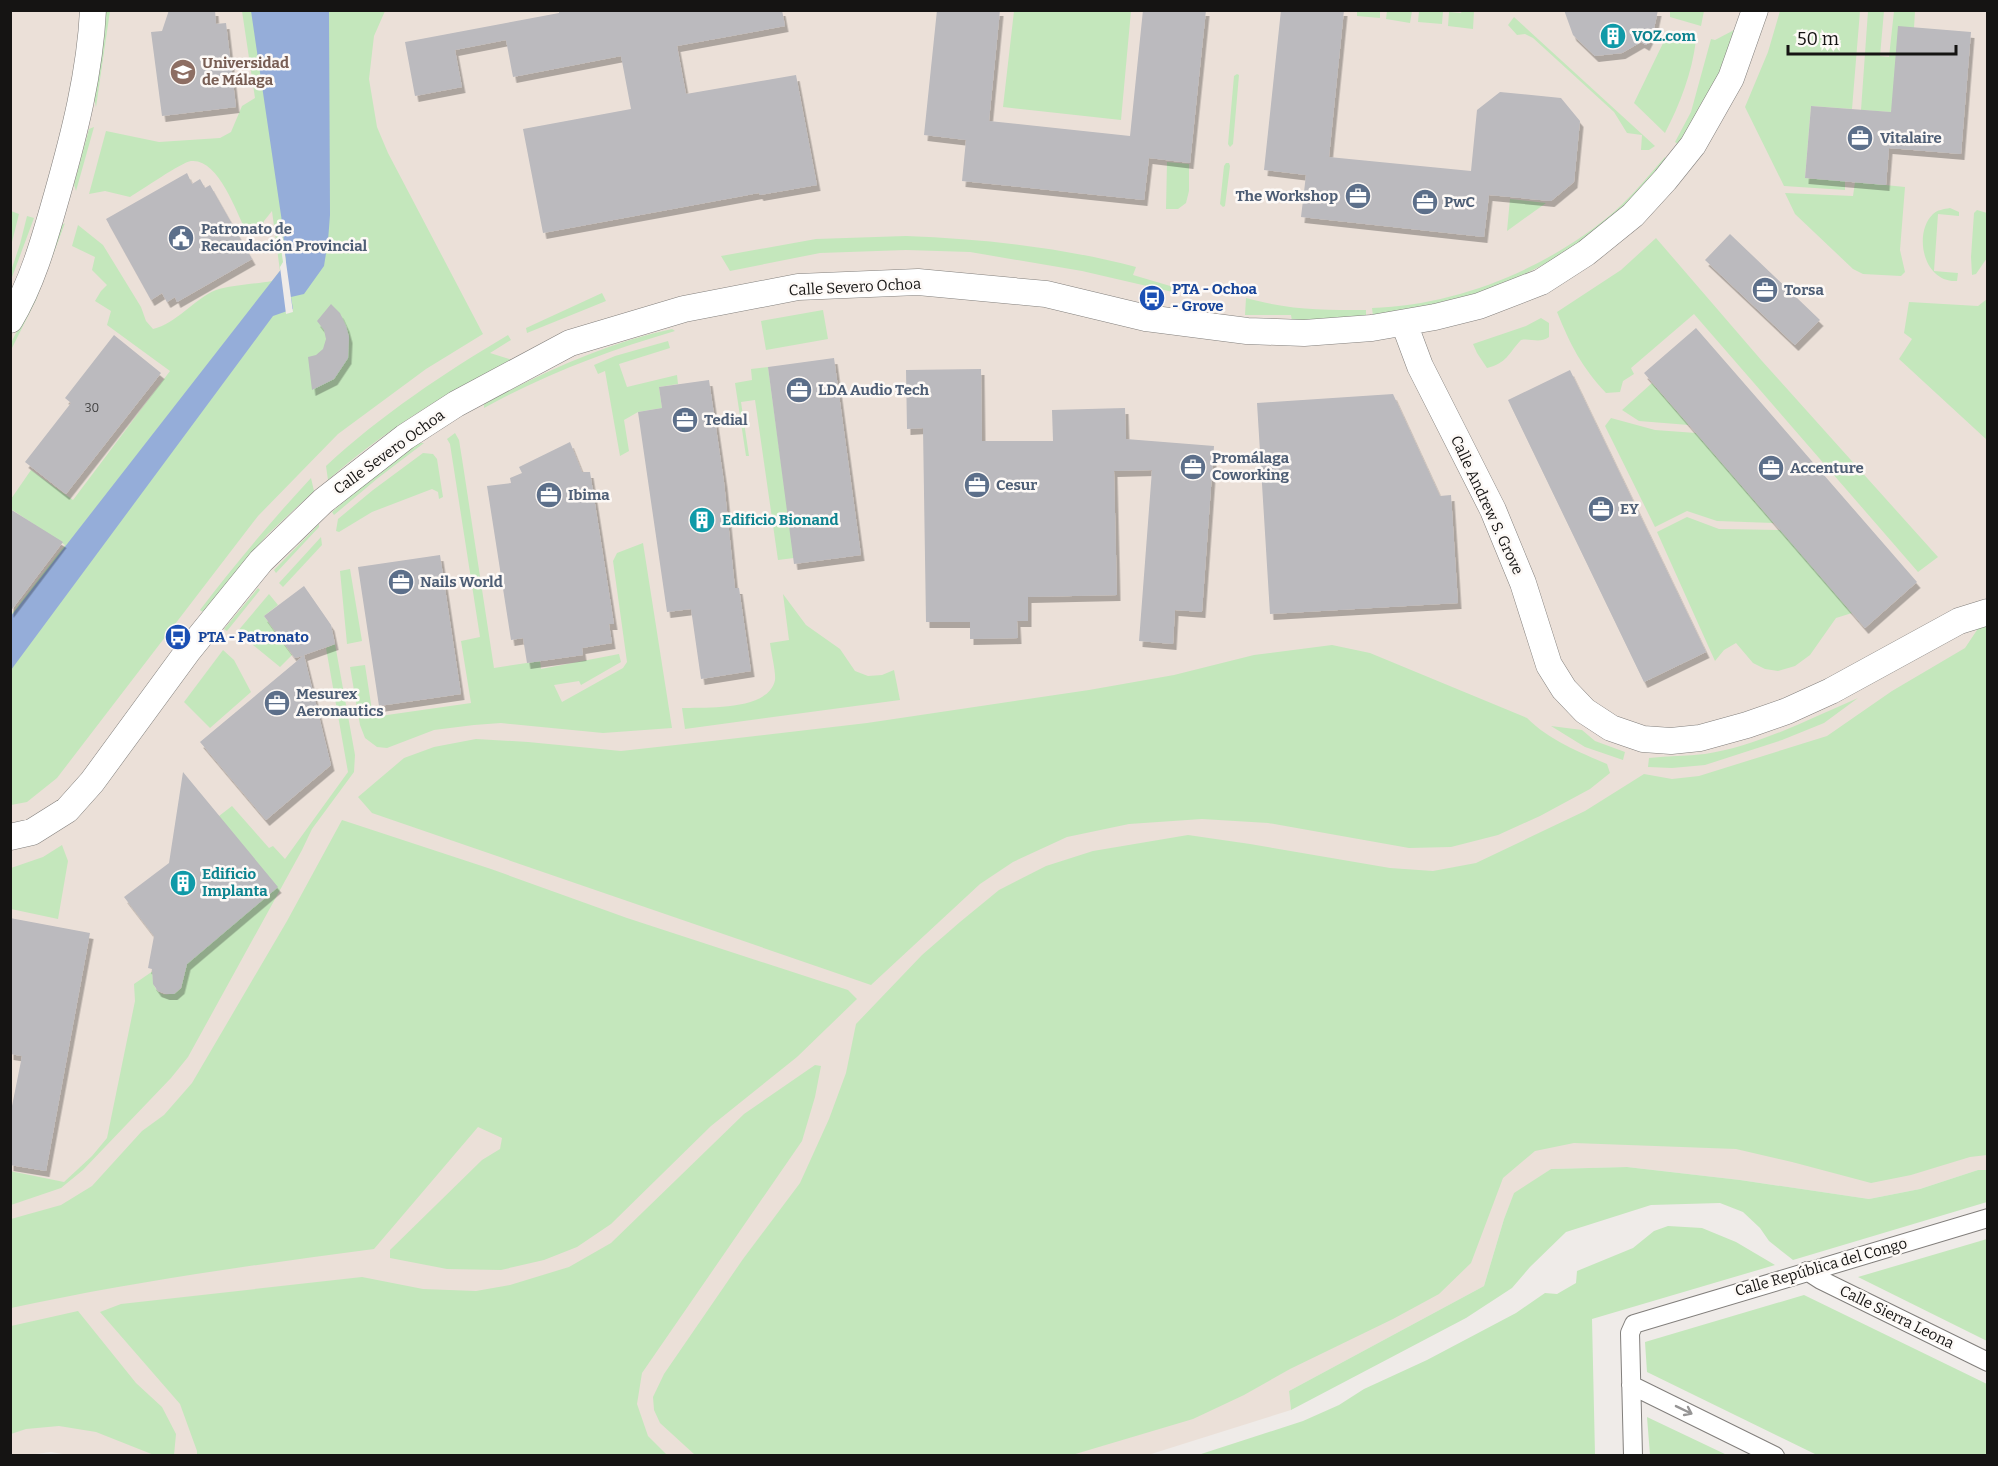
<svg xmlns="http://www.w3.org/2000/svg" width="1998" height="1466" viewBox="0 0 1998 1466" font-family="Bitter,serif">
<defs>
<filter id="shadow"><feDropShadow dx="3.5" dy="6" stdDeviation="0" flood-color="#0004"/></filter>
</defs>
<rect width="100%" height="100%" fill="#efebe8"/>
<path fill="#ebe0d8" d="M10 11H1987V1170H1978L1920 1189 1869 1199 1740 1180 1627 1167 1551 1169 1514 1194 1504 1219 1484 1286 1289 1391 1291 1410 1148 1455 75 1456 51 1452 28 1455H11Z"/>
<path fill="#c4e7bc" d="M106 11H110L96 107 94 99Z
M242 11H385L374 36 369 79 377 127 388 153 483 334 426 369 338 434 258 516 57 778 27 802 11 805 10 616 65 545 11 509V499L31 470 73 500 170 371 107 325 111 311 95 301 101 291 107 285 92 270 95 257 72 246 78 225 103 245 141 307 146 321 153 329C176 324 194 299 216 290 230 285 257 284 272 281L280 271 272 211 264 221 260 234 246 231C236 211 218 158 191 161 182 162 140 191 130 197L105 191 89 194 106 131 159 142 220 138 231 132 242 106 255 98Z
M1014 11H1131L1121 120 1003 107Z
M1357 11H1380V18L1357 16Z
M1387 11H1412L1410 23 1386 19Z
M1419 11H1443L1442 24 1418 22Z
M1462 11H1474L1473 29 1448 26 1449 12 1461 13Z
M1670 11H1704L1701 26 1670 17Z
M1780 11H1860L1852 109 1811 106 1805 178 1845 181V190L1784 186 1745 107 1768 52Z
M1868 11H1884L1880 56 1889 57 1894 11H1915L1914 28 1891 112 1861 110Z
M1514 17 1655 146 1649 150H1641L1642 135 1627 133 1614 112 1533 38 1525 34 1517 35 1508 25Z
M1736 29 1720 74 1679 145 1675 142 1691 112 1711 39 1715 40Z
M1667 35 1696 40C1692 73 1680 104 1665 133L1634 103Z
M1237 74 1239 75 1233 144 1230 147 1228 144 1234 76Z
M94 127 76 191 74 184 89 129Z
M1665 157 1667 159C1651 177 1636 196 1618 213 1575 252 1518 281 1463 298 1434 307 1403 311 1373 316L1372 308C1459 305 1549 268 1615 211 1633 195 1649 175 1665 157Z
M1167 162 1189 164V191L1186 203 1178 209H1166Z
M1226 163H1229L1230 166 1225 206 1223 207 1220 204 1224 166Z
M1855 182 1905 187 1900 250 1905 272 1901 276 1863 274 1853 269 1795 214 1785 193 1853 196Z
M1510 199 1546 203 1507 231Z
M1950 208 1959 212V216L1938 214 1934 271 1958 273 1957 281C1923 283 1913 233 1933 214 1937 210 1944 209 1950 208Z
M1977 210 1987 213V258L1976 274 1972 275 1971 257 1974 213Z
M11 211 19 214 11 246 10 211Z
M27 216 34 218 11 280V271L20 244Z
M65 223 36 300 11 350V343L20 325 61 226Z
M906 236C984 239 1060 247 1136 267L1133 275 1177 288V293L1082 271 970 252 906 250 820 253 730 271 721 256 816 239Z
M1656 238 1762 361 1938 557 1918 572 1694 314 1631 368 1634 374 1623 381 1620 392 1606 393C1581 366 1571 346 1557 312L1621 270Z
M602 293 606 301 527 333 526 328Z
M1246 298C1290 310 1321 310 1366 310V316L1292 321 1291 315H1245Z
M1987 299V440L1899 359 1912 339 1904 333 1909 302 1978 306Z
M823 310 828 339 766 350 761 321Z
M1541 318 1549 323V337C1539 344 1531 338 1521 340 1508 354 1507 363 1487 368L1477 353 1473 344 1526 326Z
M672 329 675 331C607 351 546 374 484 408V404C543 372 606 343 672 329Z
M508 335 511 340 490 353 512 360C445 393 384 431 328 480L326 466C381 415 444 373 508 335Z
M668 341 670 348 619 364 627 387 677 375 678 384 659 387 662 408 638 412 624 420 629 451 620 456 605 371 598 374 594 365 615 356Z
M768 367 794 558 778 560 755 400 741 402 749 456H746L735 383 752 380 751 369Z
M1652 383 1689 425 1639 421 1622 410Z
M1611 418 1655 430 1696 433 1774 523 1717 521 1687 511 1655 527 1605 426Z
M455 433 459 440 463 465 494 668 540 661 541 669 619 654 621 662 581 685 579 681 554 685 562 702 623 668 627 662 613 561 617 553 643 543 672 728 603 733 501 723 474 725 434 730 387 748 377 747 365 738 360 725 350 667 365 665 373 717 471 703 461 641 480 637 450 444 447 439Z
M419 443H424L378 478 334 515 332 512 375 475Z
M423 453 433 454 437 459 443 497 439 499 438 492 432 489 372 512 339 532 336 531 338 519 373 490Z
M311 478 314 491 267 535 203 612 200 610C235 564 272 520 311 478Z
M1687 517 1719 529 1781 530 1852 613 1836 618 1810 655 1795 666 1778 671 1765 669 1753 663 1736 643 1724 650 1715 661 1657 532Z
M319 524V527L276 573 274 570Z
M321 537 322 545 283 587 279 583Z
M350 569 362 641 347 644 340 571Z
M258 588 260 590 227 631 224 629Z
M269 594 278 605 264 616 292 655 280 667 237 632Z
M783 594 806 625 840 649 855 671 868 676 882 675 894 670 900 700 685 729 682 708C706 707 769 711 775 680 776 672 771 652 770 643L789 640Z
M1987 626V1155L1970 1157 1911 1175 1871 1183 1792 1162 1736 1149 1574 1143 1535 1151 1503 1178 1471 1263 1439 1294 1393 1319 1290 1369 1244 1395 1193 1419 1072 1455H695L660 1423 654 1410 653 1397 664 1374 743 1259 800 1183 829 1119 846 1073 856 1024 922 955 960 922 999 890 1046 866 1093 851 1188 835 1250 844 1390 868 1433 871 1476 863 1585 811 1644 774 1672 779 1699 776 1827 736 1892 691 1965 648 1979 627Z
M335 644 355 755 354 772 312 829 302 850 188 1057 171 1078 83 1170 61 1188 11 1205 10 1171 64 1182 92 1156 107 1138 135 1001 134 984 153 971C150 992 165 1002 181 988L219 816 232 806 269 848 273 846 285 859 348 772 326 648Z
M1332 645 1370 653 1527 718C1549 740 1579 752 1607 764L1610 773 1590 789 1540 816 1498 835 1451 847 1409 848 1268 823 1202 819 1129 824 1067 837 1013 862 980 884 871 985 372 813 358 797 404 758 434 747 476 739 528 742 621 751 712 741 867 723 1089 690 1174 675 1254 655Z
M223 650 234 660 251 692 210 728 184 702Z
M1858 698 1824 723 1782 740 1705 765 1672 768 1648 767 1649 758C1668 756 1687 756 1705 754 1758 746 1809 719 1858 698Z
M1551 726 1582 730 1595 741 1625 752 1623 760 1585 747Z
M342 820 491 869 627 918 848 990 857 999 797 1057 711 1126 611 1224 577 1247 544 1260 501 1270 447 1269 390 1258V1250L482 1160 500 1149 502 1138 478 1127 374 1249C252 1265 131 1282 11 1308V1219L61 1205 92 1186 142 1131 164 1115 192 1083 287 921Z
M62 845 68 861 58 919 11 909V868L43 857Z
M815 1065 821 1066 815 1097 802 1141 642 1373 637 1404 648 1436 667 1455H197V1451L180 1404 100 1312 121 1304 362 1277 423 1289 476 1291 510 1285 569 1267 611 1243 744 1114Z
M1627 1167 1740 1180 1869 1199 1920 1189 1978 1170H1987V1202L1793 1260 1769 1241 1760 1228 1743 1212 1720 1203 1651 1205 1566 1232 1530 1267 1512 1288 1466 1318 1291 1410 1289 1391 1484 1286 1504 1219 1514 1193 1551 1169Z
M1668 1226 1702 1228 1736 1242 1775 1265 1592 1319 1595 1455H1198L1303 1421 1339 1405 1364 1389 1427 1360 1516 1313 1545 1293 1557 1294 1576 1283 1577 1271 1633 1248 1654 1231Z
M1987 1239V1341L1858 1277Z
M1804 1295 1987 1384V1455H1817L1647 1372 1645 1342Z
M78 1311 136 1383 162 1407 176 1434 174 1455H154L96 1432 59 1426 26 1429 11 1434V1326Z
M1647 1417 1727 1455H1650Z"/>
<path fill="#95add9" d="M251 11H329L330 215 328 241 324 266 304 294 291 297 293 309 273 316 11 670V616L286 263 282 222Z"/>
<path fill="#efebe8" d="M279 234H282L293 312 286 314 280 267 283 262Z"/>
<path fill="#bbbabe" filter="url(#shadow)" d="M169 10H215L216 24 226 23 236 107 162 116 151 32 162 31Z
M559 10H782L785 26 677 46 686 94 796 75 817 185 760 195 759 193 543 233 523 129 631 109 621 56 513 77 506 40 455 50 462 87 415 96 405 42 559 13Z
M937 10H1000L989 121 1130 136 1143 10H1206L1190 163 1149 158 1144 200 962 181 966 140 924 135Z
M1281 10H1344L1329 157 1471 171 1477 110 1500 92 1561 98 1580 121 1574 182 1551 201 1489 195 1484 237 1301 217 1306 175 1264 170Z
M1564 10H1658L1654 29 1646 45 1641 42 1622 53 1595 56 1573 35Z
M1898 26 1971 32 1961 154 1889 148 1886 185 1805 178 1811 106 1891 112Z
M187 173 192 184 200 179 205 188 210 185 252 259 177 302 175 297 167 302 162 293 151 300 106 219Z
M1730 234 1820 320 1795 345 1705 260Z
M331 304 340 313 346 326 349 337 348 358 334 379 312 390 308 357 316 355 323 349 326 339 324 330 317 321Z
M1696 328 1917 582 1865 628 1644 373Z
M114 335 161 373 66 494 25 462 71 403 65 398Z
M834 358 861 555 794 564 768 367Z
M981 369 982 441H1053L1052 410 1125 408 1126 439 1214 446 1202 612 1175 610 1173 644 1139 641 1152 470 1114 471 1117 595 1028 597V621H1017L1018 638 970 639V622H926L923 428 907 429 906 370Z
M1570 370 1706 652 1644 682 1508 400Z
M709 380 724 482 735 588H739L751 671 701 679 691 609 667 612 638 412 662 408 659 387Z
M1393 394 1440 496 1451 495 1458 603 1270 614 1257 403Z
M570 442 582 472H590L614 624H609L612 643 582 648 583 655 527 663 523 638 511 640 487 486 511 483 510 478 522 473 519 467Z
M10 509 63 542 10 612Z
M440 555 461 694 379 706 358 567Z
M304 586 331 625 335 644 304 655 331 765 266 820 200 742 303 656 295 658 264 616Z
M183 772 278 887 187 964 181 988 174 994H166L158 991 153 984 152 969 148 968 154 936 124 897 169 863Z
M10 918 90 933 46 1171 10 1165V1116L22 1056 10 1054Z"/>
<g fill="none" stroke-linecap="round" stroke-linejoin="round">
<defs>
<path id="street" d="M1807 1271 1821 1280 1988 1362
M1631 1385 1775 1456
M1633 1456 1630 1333 1634 1324 1988 1218"/>
<path id="secondary" d="M10 320C33 282 45 237 57 195 74 135 90 73 93 10
M1404 323 1420 366 1493 510 1523 583 1549 665 1564 689 1585 711 1611 728 1643 739 1671 741 1700 738 1747 725 1787 711 1831 691 1959 621 1988 612
M10 837 32 832 67 810 92 782 188 651 261 561 323 501 405 437 456 404 570 343 684 309 798 287 918 282 1046 294 1146 318 1247 331 1304 333 1372 328 1435 317 1479 306 1541 282 1586 253 1633 215 1665 180 1693 145 1731 78 1755 10"/>
</defs>
<use href="#street" stroke="#827f7c" stroke-width="20"/>
<use href="#secondary" stroke="#827f7c" stroke-width="27"/>
<use href="#street" stroke="#fff" stroke-width="18"/>
<use href="#secondary" stroke="#fff" stroke-width="26"/>
</g>
<defs><path id="oneway-shaft" d="M-6 0H5M1.5-3L5.5 0L1.5 3" fill="none" stroke-width="1.6" stroke-linecap="round" stroke-linejoin="round" transform="scale(1.5)"/></defs>
<use stroke="#969595" href="#oneway-shaft" transform="translate(1684 1410) rotate(26)"/>
<defs>
<symbol id="building-disc" viewBox="-11 -11 22 22"><circle r="9.5" fill="#0f9aa8" stroke="#fdf9f6"/><path d="M-4-6H4V6H1V3H-1V6H-4ZM-2.5-4.3h1.7v1.8h-1.7ZM.8-4.3h1.7v1.8H.8ZM-2.5-1h1.7V.8h-1.7ZM.8-1h1.7V.8H.8Z" fill="#fff"/></symbol>
<symbol id="university-disc" viewBox="-11 -11 22 22"><circle r="9.5" fill="#8d6e63" stroke="#fdf9f6"/><path d="M0-5L7-2L0 1L-7-2ZM-4 1L0 2.5L4 1V4Q0 6-4 4Z" fill="#fff"/></symbol>
<symbol id="office-disc" viewBox="-11 -11 22 22"><circle r="9.5" fill="#5c6f8a" stroke="#fdf9f6"/><path d="M-6-3h4V-5.5h4V-3h4V5H-6ZM-1-4.5V-3h2v-1.5ZM-6 0V1H6V0Z" fill="#fff"/></symbol>
<symbol id="civic-disc" viewBox="-11 -11 22 22"><circle r="9.5" fill="#5c6f8a" stroke="#fdf9f6"/><path d="M-.6-6.5H3V-4.5H.6V-3L4-1V1h2V6H-6V1h2V-1L-.6-3ZM-1.2 2.5V6h2.4V2.5Z" fill="#fff"/></symbol>
<symbol id="bus-disc" viewBox="-11 -11 22 22"><circle r="9.5" fill="#1a4fb4" stroke="#fdf9f6"/><path d="M-5-6H5V4H4V6H2V4H-2V6H-4V4H-5ZM-3.5-4V0h7V-4ZM-3.5 1.2v1.5H-2V1.2ZM2 1.2v1.5H3.5V1.2Z" fill="#fff"/></symbol>
</defs>
<g fill-rule="evenodd">
<use href="#building-disc" x="1598" y="21" width="30" height="30"/>
<use href="#university-disc" x="168" y="57" width="30" height="30"/>
<use href="#office-disc" x="1845" y="123" width="30" height="30"/>
<use href="#office-disc" x="1343" y="181" width="30" height="30"/>
<use href="#office-disc" x="1410" y="187" width="30" height="30"/>
<use href="#civic-disc" x="166" y="223" width="30" height="30"/>
<use href="#office-disc" x="1750" y="275" width="30" height="30"/>
<use href="#bus-disc" x="1137" y="283" width="30" height="30"/>
<use href="#office-disc" x="784" y="375" width="30" height="30"/>
<use href="#office-disc" x="670" y="405" width="30" height="30"/>
<use href="#office-disc" x="1178" y="452" width="30" height="30"/>
<use href="#office-disc" x="1756" y="453" width="30" height="30"/>
<use href="#office-disc" x="962" y="470" width="30" height="30"/>
<use href="#office-disc" x="534" y="480" width="30" height="30"/>
<use href="#office-disc" x="1586" y="494" width="30" height="30"/>
<use href="#building-disc" x="687" y="505" width="30" height="30"/>
<use href="#office-disc" x="386" y="567" width="30" height="30"/>
<use href="#bus-disc" x="163" y="622" width="30" height="30"/>
<use href="#office-disc" x="262" y="688" width="30" height="30"/>
<use href="#building-disc" x="168" y="868" width="30" height="30"/>
</g>
<g text-anchor="middle" dominant-baseline="central" stroke-width="5" stroke-linejoin="round" paint-order="stroke">
<g font-size="12" fill="#3e3e3e">
<text x="92" y="408">30</text>
</g>
<g font-size="15" font-weight="bold" fill="#0d838f" stroke="#fdf9f6" text-anchor="start">
<text x="1632" y="36">VOZ.com</text>
<text x="722" y="520">Edificio Bionand</text>
<text x="202" y="874">Edificio<tspan x="202" dy="17">Implanta</tspan></text>
</g>
<g font-size="15" font-weight="bold" fill="#785e54" stroke="#fdf9f6" text-anchor="start">
<text x="202" y="63">Universidad<tspan x="202" dy="17">de Málaga</tspan></text>
</g>
<g font-size="15" font-weight="bold" fill="#4e5e75" stroke="#fdf9f6" text-anchor="start">
<text x="1880" y="138">Vitalaire</text>
<text x="1338" y="196" text-anchor="end">The Workshop</text>
<text x="1444" y="202">PwC</text>
<text x="201" y="229">Patronato de<tspan x="201" dy="17">Recaudación Provincial</tspan></text>
<text x="1784" y="290">Torsa</text>
<text x="818" y="390">LDA Audio Tech</text>
<text x="704" y="420">Tedial</text>
<text x="1212" y="458">Promálaga<tspan x="1212" dy="17">Coworking</tspan></text>
<text x="1790" y="468">Accenture</text>
<text x="996" y="485">Cesur</text>
<text x="568" y="495">Ibima</text>
<text x="1620" y="509">EY</text>
<text x="420" y="582">Nails World</text>
<text x="296" y="694">Mesurex<tspan x="296" dy="17">Aeronautics</tspan></text>
</g>
<g font-size="15" fill="#151413" stroke="#fdf9f6">
<text transform="translate(855 287) rotate(-3)">Calle Severo Ochoa</text>
<text transform="translate(389 452) rotate(-36)">Calle Severo Ochoa</text>
<text transform="translate(1487 505) rotate(65)">Calle Andrew S. Grove</text>
<text transform="translate(1821 1267) rotate(-16)">Calle República del Congo</text>
<text transform="translate(1897 1317) rotate(26)">Calle Sierra Leona</text>
</g>
<g font-size="15" font-weight="bold" fill="#164399" stroke="#fdf9f6" text-anchor="start">
<text x="1172" y="289">PTA - Ochoa<tspan x="1172" dy="17">- Grove</tspan></text>
<text x="198" y="637">PTA - Patronato</text>
</g>
</g>
<rect width="1998" height="1466" fill="none" stroke="#151413" stroke-width="24"/>
<path d="M1788 45v9h168v-9" fill="none" stroke="#151413" stroke-width="3"/>
<text x="1797" y="45" font-size="18" fill="#151413" stroke="#fdf9f6" stroke-width="4.5" paint-order="stroke">50 m</text>
</svg>
